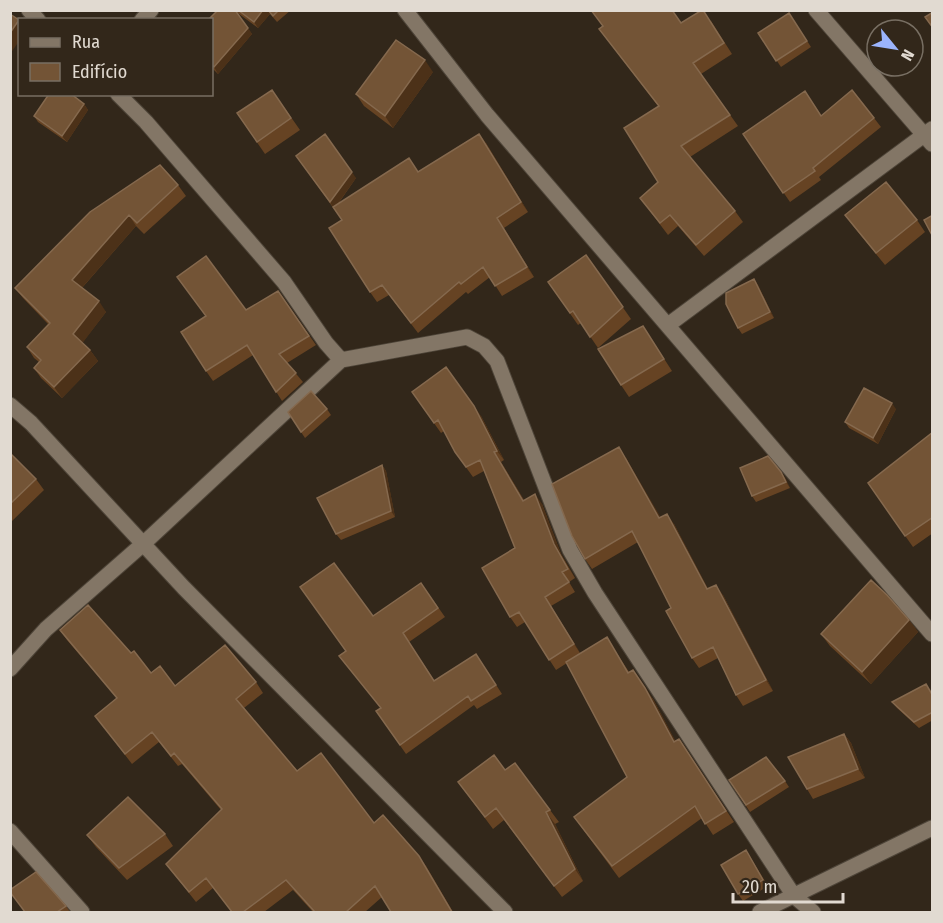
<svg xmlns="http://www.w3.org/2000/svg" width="943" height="923" viewBox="0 0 943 923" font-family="'Fira Sans Condensed',sans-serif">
<rect width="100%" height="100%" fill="#32271a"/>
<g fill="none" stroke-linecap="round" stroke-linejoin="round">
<defs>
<path id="minor" d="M29 10 38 20
M405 10 487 115 932 634
M816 10 932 144
M142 20 151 10
M118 94 146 122 284 282 326 343 341 360 467 337 484 346 497 361 570 550 595 593 794 896 813 912
M668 325 932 129
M10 405 31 423 184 588 505 912
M10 669 46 629 143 544 341 360
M10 831 82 912
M760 912 932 828"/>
</defs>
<use href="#minor" stroke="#4e4539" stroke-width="17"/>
<use href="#minor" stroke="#837666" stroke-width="15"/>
</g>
<path fill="#664323" d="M218 10H291L277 22 270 14 258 28 235 11 252 34 218 74 212 68V20Z
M789 13 811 47 781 67 758 33Z
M711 21 732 54 701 74 738 126 690 157 735 211 743 222 704 256 678 226 668 235 640 198 658 182V106L599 29 602 26 681 23Z
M433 72 393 128 364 106 356 94Z
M272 90 300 130 265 154 237 113Z
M805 91 821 115 874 118 881 127 819 177 821 180 790 202 743 134Z
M84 104 88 110 67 142 38 122 34 116Z
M486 143 528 212 504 228 534 277 502 296 490 277 468 294 466 292 418 333 389 295 377 302 370 292 342 220 296 156 356 178 338 204 419 172Z
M178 185 186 196 144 234 136 226 82 288 106 312 82 343 90 350 98 361 62 398 41 378 34 368 39 362 34 358 27 347 48 324 23 298 15 288Z
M845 215 917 220 925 232 885 265 854 227Z
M586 255 631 319 598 348 581 323 578 325 548 282Z
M754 279 758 285 774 318 742 334 738 328Z
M278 291 316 345 287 363 303 382 282 401 253 355 213 381 206 371 246 310Z
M643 326 672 371 629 397 621 385Z
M412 392 481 416 504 460 501 462 524 500 542 504 561 554 575 578 569 582 575 592 551 606 580 653 614 649 629 672 653 699 675 741 679 739 734 822 713 835 702 818 619 878 582 828 574 817 627 777 567 663 556 670 525 622 517 627 510 617 515 548 484 471 473 477 455 452 444 431 441 433Z
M327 409 331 415 305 438 301 432Z
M896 409 878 444 849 428 845 422Z
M933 432V533L913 547 868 483Z
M10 453 36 479 44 490 10 523Z
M626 458 660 518 674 524 708 589 723 595 773 691 743 706 736 695 718 658 699 668 692 658 671 608 638 542 592 569 585 559Z
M382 465 386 471 395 517 341 540 336 534Z
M781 472 785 478 790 488 756 502 752 496Z
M421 583 445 617 409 642 434 680 482 663 502 694 477 709 474 705 406 754 376 711 381 708 339 656 345 651 373 616Z
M909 620 918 632 871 684 830 646 821 634Z
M60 630 131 653 151 673 175 686 256 682 263 693 244 708 297 771 374 823 426 866 453 912H391L382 897 365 912H313L293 890 264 912H232L213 888 196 902 166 864 221 810 182 764 178 766 159 742 132 764 95 716 117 698 67 640Z
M930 690 933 695V720L919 728 897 708 892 702Z
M844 734 851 743 865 778 813 799 807 789Z
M505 770 550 810 559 822 555 824 583 881 562 897 504 820 493 829 458 782Z
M729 780 785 781 789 787 750 812Z
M165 834 173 846 127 880 96 847 87 835Z
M746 850 768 886 743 901 738 894Z
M66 906 70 912H25Z"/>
<path fill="#4c3118" d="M263 10H268L270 14 258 28 254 22Z
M19 20 20 40 10 54V33Z
M248 28 252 34 218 74 214 67Z
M425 60 433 72 393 128 385 116Z
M84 104 88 110 67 142 62 136Z
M479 134 486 143 528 212 521 202Z
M352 172 356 178 334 209 330 202Z
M129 215 136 226 79 291 72 280Z
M497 218 504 228 534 277 527 267Z
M754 279 758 285 774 318 770 312Z
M99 301 106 312 81 345 73 334Z
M90 350 98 361 62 398 54 387Z
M892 403 896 409 878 444 873 438Z
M474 406 481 416 504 460 497 451Z
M619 447 626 458 667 528 659 518Z
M494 452 501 462 530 510 523 501Z
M382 465 386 471 395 517 391 511Z
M781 472 785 478 790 488 786 482Z
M535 494 542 504 561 554 575 578 554 544Z
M667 514 674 524 714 600 707 589Z
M716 585 723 595 773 691 766 680Z
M545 597 551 606 581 654 574 644Z
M909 620 918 632 871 684 862 672Z
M633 670 653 699 682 753 674 742Z
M844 734 851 743 865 778 858 769Z
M546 812 555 824 583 881 575 869Z
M419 856 426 866 453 912H452Z"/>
<path fill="#735436" stroke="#85694e" stroke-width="1.5" d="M218 10H235L248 28 214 67 212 65V20H208Z
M238 10H263L254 22Z
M268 10H279L273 16Z
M591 10H672L681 23 702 10H703L724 43 693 63 730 115 681 146 735 211 696 245 670 215 660 223 640 198 658 182 624 128 659 106 599 29 603 26Z
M933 12V28L925 17Z
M789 13 807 41 776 61 758 33Z
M10 14 19 20 10 33Z
M396 40 425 60 385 116 356 94Z
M272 90 291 118 257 142 237 113Z
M852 90 874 118 813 168 815 171 783 193 743 134 805 91 821 116Z
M49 94H71L84 104 62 136 34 116Z
M325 134 352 172 330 202 296 156Z
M479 134 521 202 497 218 527 267 495 286 483 267 461 284 459 282 411 323 382 285 370 292 329 228 342 220 333 207 409 158 418 172Z
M160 165 178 185 137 223 129 215 72 280 99 301 73 334 90 350 54 387 34 368 41 360 27 347 50 323 15 288 90 212Z
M886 182 917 220 876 253 845 215Z
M933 215V237L924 220Z
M586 255 623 307 590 337 573 311 570 313 548 282Z
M206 256 246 310 278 291 309 336 279 354 296 373 276 392 247 345 206 371 181 332 206 316 177 277Z
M754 279 770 312 738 328 726 304V293Z
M643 326 664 359 621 385 598 349Z
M446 367 474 406 497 451 494 452 523 501 535 494 554 544 568 569 562 572 569 582 545 597 574 644 549 660 519 612 510 617 482 568 515 548 480 460 466 467 455 452 438 420 434 423 412 392Z
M864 388 892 403 873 438 845 422Z
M311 391 327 409 301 432 288 412Z
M933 432V517L905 536 868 483Z
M619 447 659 518 667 514 707 589 716 585 766 680 736 695 713 647 692 658 666 611 671 608 632 531 585 559 572 536 552 484Z
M10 453 36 479 10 504Z
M768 456 781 472 786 482 752 496 740 468Z
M382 465 391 511 336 534 317 498Z
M334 563 373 616 421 583 438 608 403 633 434 681 476 654 496 685 471 701 468 696 400 745 376 711 381 708 339 656 346 651 300 587Z
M871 580 887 595 909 620 862 672 821 634Z
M88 605 131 653 134 651 151 673 160 666 175 686 225 645 256 682 236 699 297 771 321 753 374 823 383 815 419 856 452 912H391L375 886 346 912H315L286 880 243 912H232L206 878 189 892 166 864 222 809 174 753 171 756 152 732 125 754 95 716 117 698 60 630Z
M607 637 628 673 633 670 645 688 674 742 679 739 726 811 705 824 695 806 612 866 574 817 627 777 566 662Z
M926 684 933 696V712L914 722 892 702Z
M844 734 858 769 807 789 788 757Z
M494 755 505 770 515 763 550 810 546 812 575 869 554 886 496 808 485 817 458 782Z
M766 757 785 781 746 805 729 780Z
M128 797 165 834 119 868 87 835Z
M746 850 763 880 738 894 721 865Z
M36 872 66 906 57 912H25L10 892V890Z"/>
<rect width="943" height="923" fill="none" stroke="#e1dad1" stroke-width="24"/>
<rect x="18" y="18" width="195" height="78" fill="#32271a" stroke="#786f63" stroke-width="1.5"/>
<rect x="30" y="38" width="30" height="9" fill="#837666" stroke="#786f63" stroke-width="1.5"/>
<text x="72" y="48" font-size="18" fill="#e1dad1">Rua</text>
<rect x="30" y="63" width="30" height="18" fill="#735436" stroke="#786f63" stroke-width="1.5"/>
<text x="72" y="78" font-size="18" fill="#e1dad1">Edifício</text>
<g transform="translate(895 48) rotate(120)"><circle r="28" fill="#32271a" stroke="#786f63" stroke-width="1.5"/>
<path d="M0-4.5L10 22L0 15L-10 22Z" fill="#9bb4fd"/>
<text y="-9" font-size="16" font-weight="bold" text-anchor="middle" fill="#e1dad1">N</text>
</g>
<path d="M733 893v9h110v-9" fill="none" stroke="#e1dad1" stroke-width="3"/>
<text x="742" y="893" font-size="18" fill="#e1dad1" stroke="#32271a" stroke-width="4.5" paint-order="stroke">20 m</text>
</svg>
